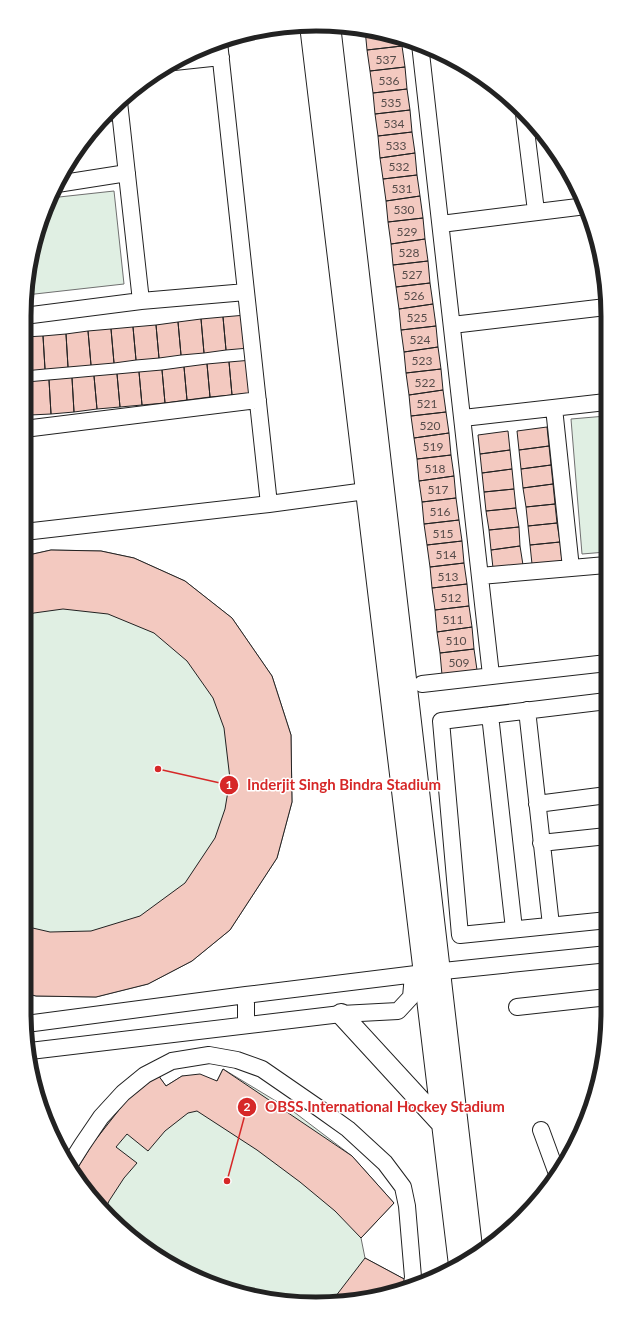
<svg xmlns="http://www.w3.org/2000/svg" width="632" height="1328" viewBox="0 0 632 1328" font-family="Lato,sans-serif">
<rect width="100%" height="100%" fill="#fff"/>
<path fill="#e0efe3" stroke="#6f6f6f" d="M114 191 124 284 26 295 30 259 46 204 50 198Z
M606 416V552L582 554 571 419Z
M51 550 101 551 134 558 185 581 232 618 272 676 291 735 292 802 277 858 230 930 192 961 148 984 96 997 36 996 24 993V556Z
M223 1069 294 1112 352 1156 394 1203 361 1238 365 1258 406 1280 401 1287 354 1301 259 1298 170 1265 123 1231 84 1190 75 1172 93 1143 126 1101 158 1075 166 1086 182 1076 217 1081Z"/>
<path fill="#f3c9c0" stroke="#222" d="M365 29 373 30 401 38 402 46 367 50Z
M402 46 405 67 370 71 367 50Z
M405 67 407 89 373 93 370 71Z
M407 89 410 110 375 114 373 93Z
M112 108 113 121 99 122 110 109Z
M410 110 412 132 378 136 375 114Z
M412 132 415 153 380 158 378 136Z
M415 153 417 175 383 179 380 158Z
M417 175 420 196 386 201 383 179Z
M420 196 423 218 388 222 386 201Z
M423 218 425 239 391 244 388 222Z
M425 239 428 261 393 265 391 244Z
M428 261 430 283 396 287 393 265Z
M430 283 433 304 399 309 396 287Z
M433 304 436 326 401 330 399 309Z
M246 315 249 348 226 350 223 317Z
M223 317 226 350 204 353 201 319Z
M201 319 204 353 181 355 178 322Z
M178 322 181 355 159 358 156 325Z
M156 325 159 358 136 360 133 327Z
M436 326 438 347 404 352 401 330Z
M133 327 136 360 114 363 111 329Z
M111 329 114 363 91 365 88 331Z
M88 331 91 365 68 367 66 334Z
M66 334 68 367 45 369 43 336Z
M43 336 45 369 24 371V337Z
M438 347 441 369 406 373 404 352Z
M252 360 255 393 232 395 229 362Z
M229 362 232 395 210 397 207 364Z
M207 364 210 397 187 400 184 367Z
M184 367 187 400 165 403 162 370Z
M441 369 443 390 409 395 406 373Z
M162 370 165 403 142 405 139 372Z
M139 372 142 405 120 407 117 374Z
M117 374 120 407 97 409 94 376Z
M94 376 97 409 74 412 72 378Z
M72 378 74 412 51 414 49 380Z
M49 380 51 414 30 415 27 382Z
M443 390 446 412 411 416 409 395Z
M446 412 449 433 414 438 411 416Z
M547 427 549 446 519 450 517 431Z
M508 431 510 450 480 454 478 435Z
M449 433 451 455 417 459 414 438Z
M549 446 551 465 521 469 519 450Z
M510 450 512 469 482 473 480 454Z
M451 455 454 476 419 481 417 459Z
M551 465 553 484 523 488 521 469Z
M512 469 514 489 484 492 482 473Z
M454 476 456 498 422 502 419 481Z
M553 484 555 504 526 507 523 488Z
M514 489 516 508 486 511 484 492Z
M456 498 459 520 424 524 422 502Z
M555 504 557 523 528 526 526 507Z
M516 508 519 527 489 530 486 511Z
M459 520 462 541 427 545 424 524Z
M557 523 560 542 530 545 528 526Z
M519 527 520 546 491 550 489 530Z
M462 541 464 563 430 567 427 545Z
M560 542 562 561 532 564 530 545Z
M520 546 523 565 493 568 491 550Z
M51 550 101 551 134 558 185 581 232 618 272 676 291 735 292 802 277 858 230 930 192 961 148 984 96 997 36 996 24 993V926L50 932 91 931 140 916 185 883 215 838 225 809 230 779 224 728 213 698 187 661 154 633 108 614 63 609 34 613 24 616V556Z
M464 563 467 584 432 588 430 567Z
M467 584 469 606 435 610 432 588Z
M469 606 472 627 437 632 435 610Z
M472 627 474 649 440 653 437 632Z
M474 649 477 670 442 675 440 653Z
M223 1069 352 1156 394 1203 361 1238 335 1211 300 1182 257 1150 197 1111 188 1113 165 1131 148 1151 127 1134 116 1147 137 1163 124 1178 109 1201 105 1210 106 1213 84 1190 75 1172 93 1143 126 1101 158 1075 166 1086 182 1076 200 1074 217 1081Z
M365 1258 406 1280 401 1287 354 1301H332Z"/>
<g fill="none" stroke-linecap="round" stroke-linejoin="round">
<defs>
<path id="minor" d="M219 42 269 504
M420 44 491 675
M174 62 221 57
M119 102 141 301
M524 114 536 211
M57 184 127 173
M441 224 586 206
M24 316 141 301 246 292
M452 325 606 307
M554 408 571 568
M463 418 606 402
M24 429 258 400
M24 532 269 504 366 491
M480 576 606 565
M422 684 607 663
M607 701 441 721 460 935 608 920
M527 710 551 925
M490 715 514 929
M537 804 607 795
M541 843 607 836
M246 995V1025
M517 1007 608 997
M26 1024 246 995 424 973 608 954
M30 1051 341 1014 398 1011 411 997 413 975
M541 1130 556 1171
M70 1164 82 1145 101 1117 123 1093 145 1075 172 1061 209 1055 237 1060 262 1069 320 1109 348 1129 385 1163 403 1187 407 1206 413 1277 412 1284"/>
<path id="major" d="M310 25 459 1265
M330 25 473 1256
M341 1014 442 1124"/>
</defs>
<use href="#minor" stroke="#222" stroke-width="18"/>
<use href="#major" stroke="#222" stroke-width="22"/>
<use href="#minor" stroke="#fff" stroke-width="16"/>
<use href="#major" stroke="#fff" stroke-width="20"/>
</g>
<g text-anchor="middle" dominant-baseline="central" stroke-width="3" stroke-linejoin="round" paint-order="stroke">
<g font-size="12" fill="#564c4a">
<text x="386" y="59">537</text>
<text x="389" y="80">536</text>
<text x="391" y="102">535</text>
<text x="394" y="123">534</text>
<text x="396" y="145">533</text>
<text x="399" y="166">532</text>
<text x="402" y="188">531</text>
<text x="404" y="209">530</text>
<text x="407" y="231">529</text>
<text x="409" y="252">528</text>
<text x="412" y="274">527</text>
<text x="414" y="295">526</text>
<text x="417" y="317">525</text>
<text x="420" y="339">524</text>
<text x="422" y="360">523</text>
<text x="425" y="382">522</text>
<text x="427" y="403">521</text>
<text x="430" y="425">520</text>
<text x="433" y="446">519</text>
<text x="435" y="468">518</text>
<text x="438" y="489">517</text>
<text x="440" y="511">516</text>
<text x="443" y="533">515</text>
<text x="446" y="554">514</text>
<text x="448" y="576">513</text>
<text x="451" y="597">512</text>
<text x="453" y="619">511</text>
<text x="456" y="640">510</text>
<text x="459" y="662">509</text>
</g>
</g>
<path d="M0 0H632V1328H0ZM316 31H316A285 285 0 0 1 601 316V1012A285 285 0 0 1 316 1297H316A285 285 0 0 1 31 1012V316A285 285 0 0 1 316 31Z" fill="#fff" fill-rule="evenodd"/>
<path fill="none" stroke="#222" stroke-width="5" d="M316 31H316A285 285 0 0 1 601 316V1012A285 285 0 0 1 316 1297H316A285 285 0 0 1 31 1012V316A285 285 0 0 1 316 31Z"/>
<path fill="none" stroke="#d62828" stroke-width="1.5" d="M158 769L229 785M227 1181L247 1107"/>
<g fill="#d62828" stroke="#fff" stroke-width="1.5">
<circle cx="158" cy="769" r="4"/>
<circle cx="227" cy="1181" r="4"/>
<circle cx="229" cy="785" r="10"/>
<circle cx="247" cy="1107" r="10"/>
</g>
<g font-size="12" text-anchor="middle" font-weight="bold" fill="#fff">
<text x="229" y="789">1</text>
<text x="247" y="1111">2</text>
</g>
<g font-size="15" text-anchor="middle" font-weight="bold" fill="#d62828" stroke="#fff" stroke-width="3" stroke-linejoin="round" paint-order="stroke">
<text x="344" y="790">Inderjit Singh Bindra Stadium</text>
<text x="385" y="1112">OBSS International Hockey Stadium</text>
</g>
</svg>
